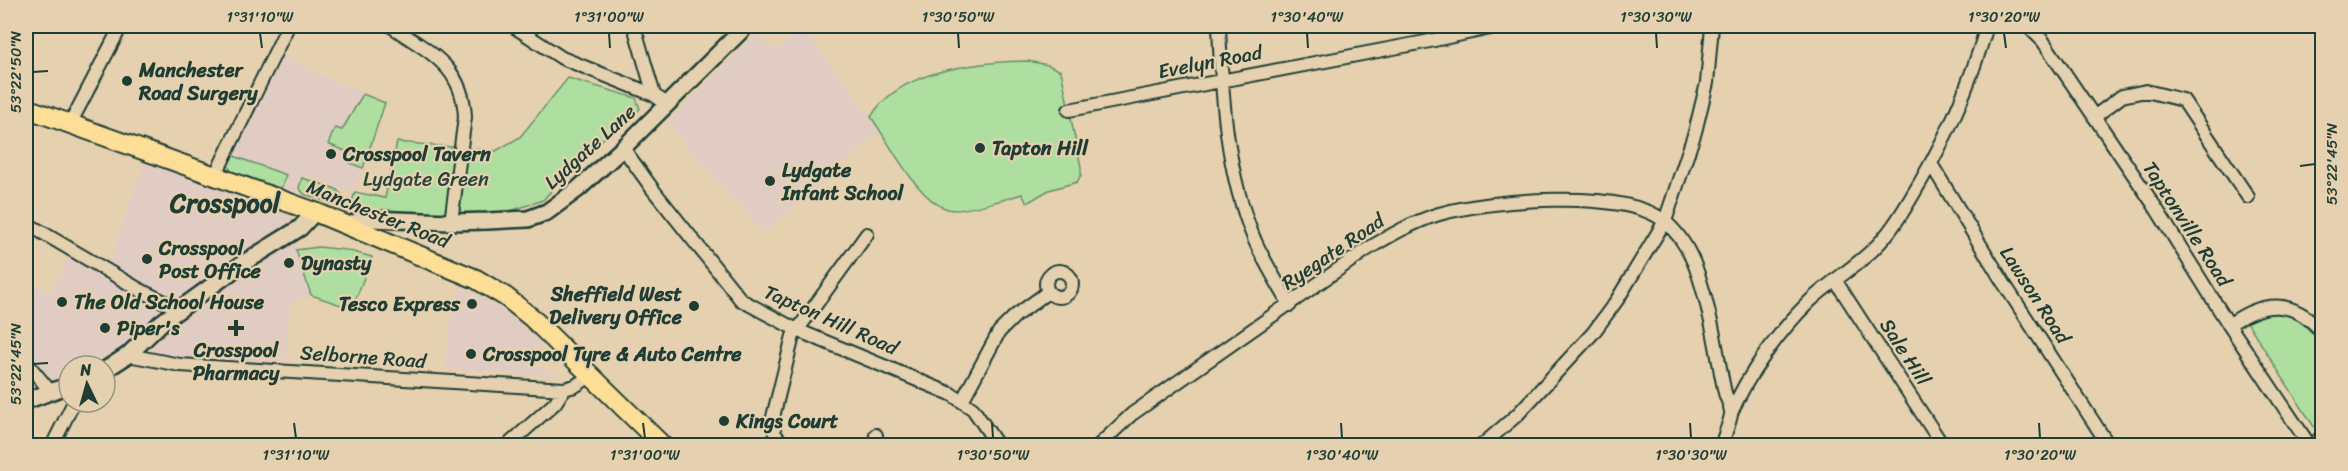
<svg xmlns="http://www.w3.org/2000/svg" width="2348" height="471" viewBox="0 0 2348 471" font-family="Sriracha,sans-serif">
<rect width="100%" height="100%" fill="#e5d1af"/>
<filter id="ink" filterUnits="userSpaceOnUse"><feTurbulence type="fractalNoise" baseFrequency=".0167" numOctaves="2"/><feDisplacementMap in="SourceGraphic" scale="12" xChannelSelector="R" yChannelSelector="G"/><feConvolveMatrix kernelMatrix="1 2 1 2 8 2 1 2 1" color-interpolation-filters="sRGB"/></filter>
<g filter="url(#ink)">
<path fill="#e1ccc3" d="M799 30 814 42 881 130 764 233 667 123 758 33 775 51Z
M275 54 385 104 355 192 303 174 288 218 311 295 295 300 290 305 285 371 142 359 105 366H69V385L26 401V349L29 345 26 342V295L34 284 51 292 68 257 105 275 148 152 215 176Z
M462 285 512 317 542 344 529 360 558 377 445 368 451 317Z"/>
<path fill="#aedfa0" stroke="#668e6a" stroke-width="1.5" d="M1028 61 1048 65 1061 71 1081 167V175L1077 182 1049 190 1027 203 1022 194C1007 199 969 210 954 210 921 209 889 141 871 117 899 69 978 62 1028 61Z
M568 78 636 98 640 109 582 156 543 200 493 217 349 211 355 192 385 198 397 142 496 151 520 137Z
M363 94 385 103 363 168 350 163 353 154 328 144 335 128 342 130Z
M231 155 286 175 281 189 231 171 228 165Z
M302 178 336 189 341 194 340 206 304 194 299 188Z
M319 247 346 250 372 257 354 304 341 305 311 295 296 250Z
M2271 313C2299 313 2305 325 2322 345V429L2318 433 2247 322Z"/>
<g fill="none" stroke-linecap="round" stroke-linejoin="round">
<defs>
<path id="minor" d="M391 26C429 52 463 66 465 117L451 222
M513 26 562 58 654 95 668 105
M634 26 654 95
M1219 26C1222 98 1226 173 1255 241 1265 263 1278 284 1290 305
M2028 26 2043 41 2154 205 2229 325 2310 446
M1069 110 1425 42 1500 26
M2094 117 2122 96 2146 91 2183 100 2248 197
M70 124 121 26
M623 148 654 191 741 300 797 330 951 394 973 409 998 446
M1931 164 2003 282 2109 446
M215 176 288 26
M26 223 140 290 181 310
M1046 284a13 13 0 1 1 26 0a13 13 0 1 1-26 0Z
M1835 280 1943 446
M2229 325C2263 300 2294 299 2322 332
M128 355 180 365 564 389 575 386 592 375
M26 362 50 391
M962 401 999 332 1015 316 1048 292
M1731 413C1748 374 1780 330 1810 301 1833 279 1863 263 1883 239 1899 221 1909 201 1921 181 1951 129 1970 83 1987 26
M52 446 74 402
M507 446 555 403 564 389
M784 446 775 434 772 421 793 336 867 234
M875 446 876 435
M1098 446 1132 414 1366 250C1389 236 1413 222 1439 214 1489 200 1621 188 1663 220 1695 245 1703 289 1712 326 1717 348 1720 371 1725 393 1727 400 1732 408 1731 415 1729 425 1724 436 1721 446
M1481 446 1517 415 1593 333 1617 300 1665 221 1695 132 1707 83 1712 26
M2313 446 2322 436"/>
<path id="tertiary" d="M349 226 358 221 369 219 451 222 488 221 528 219 547 212 578 189 623 148 746 26
M105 370 128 355 162 322 242 264 300 228 315 212
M26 401 69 385"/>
<path id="primary" d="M26 108 315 212 476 279 506 297 532 318 663 446"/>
</defs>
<use href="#minor" stroke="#1f3d34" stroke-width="16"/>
<use href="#tertiary" stroke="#1f3d34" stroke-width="20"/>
<use href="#primary" stroke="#1f3d34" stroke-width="22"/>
<use href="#minor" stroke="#e5d1af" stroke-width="12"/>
<use href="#tertiary" stroke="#e5d1af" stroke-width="15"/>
<use href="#primary" stroke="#fdde96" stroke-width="18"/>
</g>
</g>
<path fill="none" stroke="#1f3d34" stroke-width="2" d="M260 33 262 48M609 33 610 48M958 33 959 48M1307 33 1308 48M1656 33 1657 48M2004 33 2006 48M33 72 48 71M2300 166 2315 164M33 364 48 363M294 423 296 438M643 423 645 438M992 423 993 438M1341 423 1342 438M1690 423 1691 438M2039 423 2040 438"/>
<g fill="#1f3d34" stroke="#e5d1af" stroke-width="2">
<circle cx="127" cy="81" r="6"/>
<circle cx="980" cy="148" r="6"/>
<circle cx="331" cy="154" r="6"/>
<circle cx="770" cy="181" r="6"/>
<circle cx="147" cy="259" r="6"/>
<circle cx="289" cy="263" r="6"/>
<circle cx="62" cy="302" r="6"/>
<circle cx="472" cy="304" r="6"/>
<circle cx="694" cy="306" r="6"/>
<circle cx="105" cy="328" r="6"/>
<path d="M233 319h6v6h6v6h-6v6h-6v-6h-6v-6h6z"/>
<circle cx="471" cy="354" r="6"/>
<circle cx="724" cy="421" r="6"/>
</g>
<g text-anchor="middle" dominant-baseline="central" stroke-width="4.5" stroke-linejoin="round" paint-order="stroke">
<g font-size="20" fill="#1f3d34" stroke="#e5d1af">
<text transform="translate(1210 62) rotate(-11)">Evelyn Road</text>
<text transform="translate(590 147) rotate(-42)">Lydgate Lane</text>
<text transform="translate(378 214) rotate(22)">Manchester Road</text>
<text transform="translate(2187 224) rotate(57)">Taptonville Road</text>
<text transform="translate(1333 252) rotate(-34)">Ryegate Road</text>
<text transform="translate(2035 295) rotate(57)">Lawson Road</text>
<text transform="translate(831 320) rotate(24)">Tapton Hill Road</text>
<text transform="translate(1905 352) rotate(57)">Sale Hill</text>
<text transform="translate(363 357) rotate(4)">Selborne Road</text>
</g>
<g font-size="20" font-weight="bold" fill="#1f3d34" stroke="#e5d1af" text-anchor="start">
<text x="139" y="70">Manchester<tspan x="139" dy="23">Road Surgery</tspan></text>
<text x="992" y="148">Tapton Hill</text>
<text x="343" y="154">Crosspool Tavern</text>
<text x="782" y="170">Lydgate<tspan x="782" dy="23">Infant School</tspan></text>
<text x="159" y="248">Crosspool<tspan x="159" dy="23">Post Office</tspan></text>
<text x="301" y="263">Dynasty</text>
<text x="682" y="294" text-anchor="end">Sheffield West<tspan x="682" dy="23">Delivery Office</tspan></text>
<text x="74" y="302">The Old School House</text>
<text x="460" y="304" text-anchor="end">Tesco Express</text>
<text x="117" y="328">Piper's</text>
<text x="236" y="350" text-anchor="middle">Crosspool<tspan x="236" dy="23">Pharmacy</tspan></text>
<text x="483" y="354">Crosspool Tyre &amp; Auto Centre</text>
<text x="736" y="421">Kings Court</text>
</g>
<g font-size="20" fill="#264539" stroke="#e5d1af">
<text x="426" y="179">Lydgate Green</text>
</g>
<g font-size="26" font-weight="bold" fill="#1f3d34" stroke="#e5d1af">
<text x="225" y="203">Crosspool</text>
</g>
</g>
<rect width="2348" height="471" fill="none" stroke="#e5d1af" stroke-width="66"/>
<g transform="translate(87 384) rotate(355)"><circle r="28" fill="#e5d1af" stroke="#96967e" stroke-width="1.5"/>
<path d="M0-4.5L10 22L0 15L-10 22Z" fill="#1f3d34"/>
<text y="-9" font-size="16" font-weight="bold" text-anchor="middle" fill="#1f3d34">N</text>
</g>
<rect x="33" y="33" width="2282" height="405" fill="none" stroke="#1f3d34" stroke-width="2"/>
<g font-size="15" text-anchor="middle" fill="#1f3d34">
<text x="260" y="22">1°31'10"W</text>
<text x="609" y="22">1°31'00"W</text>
<text x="958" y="22">1°30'50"W</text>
<text x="1307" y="22">1°30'40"W</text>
<text x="1656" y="22">1°30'30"W</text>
<text x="2004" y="22">1°30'20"W</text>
<text transform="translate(16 72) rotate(-90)" y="5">53°22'50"N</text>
<text transform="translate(2332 164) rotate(-90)" y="5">53°22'45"N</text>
<text transform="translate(16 364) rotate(-90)" y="5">53°22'45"N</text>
<text x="296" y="460">1°31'10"W</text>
<text x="645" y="460">1°31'00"W</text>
<text x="993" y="460">1°30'50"W</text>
<text x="1342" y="460">1°30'40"W</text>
<text x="1691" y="460">1°30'30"W</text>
<text x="2040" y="460">1°30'20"W</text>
</g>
</svg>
